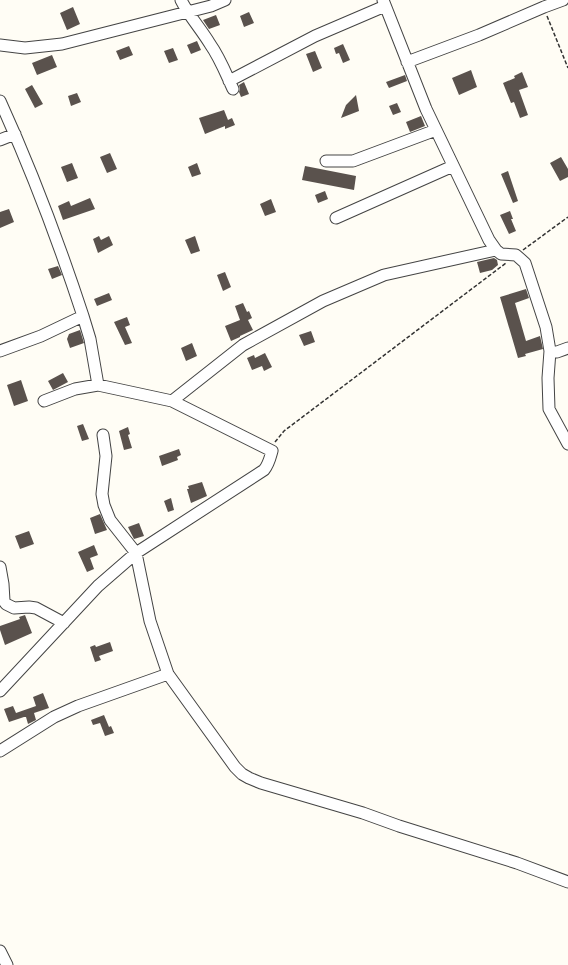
<svg xmlns="http://www.w3.org/2000/svg" width="568" height="965" viewBox="0 0 568 965" font-family="Lora,serif">
<rect width="100%" height="100%" fill="#fffdf5"/>
<path fill="#5a524d" d="M73 7 80 24 67 30 60 13Z
M249 12 254 23 244 27 240 16Z
M216 15 220 25 209 29 203 20Z
M197 41 201 50 191 54 187 45Z
M343 44 350 60 343 63 339 53 336 54 334 48Z
M129 46 133 55 120 60 116 51Z
M173 48 178 60 169 63 164 51Z
M315 51 322 68 313 72 306 54Z
M52 55 57 67 37 75 32 63Z
M471 70 477 87 459 95 452 78Z
M522 72 528 87 519 90 528 115 520 118 514 102 511 103 503 83 515 78 514 76Z
M405 75 407 81 389 88 386 82Z
M244 82 249 94 241 97 239 92 240 89 239 85Z
M32 85 43 104 35 108 25 89Z
M77 93 81 102 71 106 68 96Z
M356 95 359 111 341 118 346 105Z
M397 103 401 112 393 115 389 106Z
M224 110 228 120 232 118 235 125 225 129V126L205 134 199 118Z
M421 116 425 126 410 132 406 122Z
M110 153 117 169 107 173 100 157Z
M561 157 568 169V177L560 181 550 163Z
M72 163 78 178 67 182 61 167Z
M197 163 201 174 192 177 188 167Z
M305 166 356 176 354 190 302 180Z
M508 171 518 201 513 203 501 174Z
M325 191 328 199 318 203 315 195Z
M90 198 95 209 63 220 58 206 69 201 71 206Z
M271 199 276 212 265 216 260 204Z
M9 209 14 222 0 228V212Z
M510 211 513 219H511L516 231 509 234 500 215Z
M99 236 101 240 109 236 113 245 98 253 93 239Z
M195 236 200 251 191 254 185 240Z
M494 258 497 260 498 265 492 270 480 273 477 262Z
M58 266 62 275 52 279 48 269Z
M225 272 231 287 223 291 217 275Z
M526 289 529 298 515 303 526 341 540 336 543 349 525 354 526 356 518 358 500 297Z
M109 293 112 300 97 306 94 299Z
M243 303 247 312 249 311 252 318 248 320 253 330 240 336V337L231 341 225 326 240 320 235 306Z
M127 317 130 325 125 327 132 343 125 345 114 322Z
M80 330 84 343 70 348 67 339 69 334Z
M311 331 315 342 304 346 299 335Z
M192 343 197 356 186 361 181 348Z
M265 353 272 367 264 371 262 366 252 370 247 358 254 355 255 358Z
M63 373 68 382 53 390 48 381Z
M21 380 28 401 14 406 7 385Z
M83 424 89 439 82 441 77 426Z
M128 427 130 434 128 435 132 448 124 450 119 431Z
M179 449 181 455 177 457 178 460 162 466 159 456Z
M202 482 207 496 191 503 187 489H189L188 486Z
M171 498 174 510 168 512 164 501Z
M100 514 107 530 95 534 90 518Z
M139 523 144 536 134 539 128 527Z
M29 531 34 544 20 549 15 536Z
M94 545 98 555 90 558 94 569 87 572 78 552Z
M25 615 32 633 5 645 0 630V626L20 619 19 617Z
M110 642 113 651 99 656 101 660 95 662 90 647 95 645 96 647Z
M43 693 49 708 34 713 36 720 28 724 26 717H24L9 722 4 709 13 706 16 713 36 706 33 697Z
M104 715 109 727 111 726 114 733 105 736 100 723 93 725 91 720Z"/>
<g fill="none" stroke-linecap="round" stroke-linejoin="round">
<defs>
<path id="minor" d="M181 0C189 16 201 29 210 44 220 58 226 74 233 89
M383 0 426 109 489 240 496 250 501 254 516 255 525 263 546 327 550 351 548 378 549 409 568 444
M0 45 25 48 62 44 211 6 225 0
M407 62 479 35 544 7 563 0
M229 81 315 36 385 6
M0 101C32 171 59 243 83 316L41 336 0 351
M0 140 15 134
M326 161H353L436 130
M336 218 453 166
M83 316 90 339 98 385
M550 351 557 352 568 348
M172 401 243 345 323 301 384 275 496 250
M103 435 106 456 102 494 104 505 110 520 136 553 150 621 168 674 235 767 242 774 249 778 261 783 363 813 399 826 517 863 568 882
M0 567 3 584 4 601 6 604 14 608 29 607 36 608 64 623
M0 691 98 586 136 553 264 470C269 464 270 458 272 451L172 401 98 385 75 389 44 401
M0 751 54 717 78 706 168 674
M0 951 7 965"/>
</defs>
<use href="#minor" stroke="#444" stroke-width="13"/>
<path stroke="#333" stroke-width="1.5" stroke-dasharray="4 2" stroke-linecap="butt" d="M547 16 568 68
M523 250 568 217
M275 442 284 431 506 263"/>
<use href="#minor" stroke="#fff" stroke-width="11"/>
</g>
</svg>
